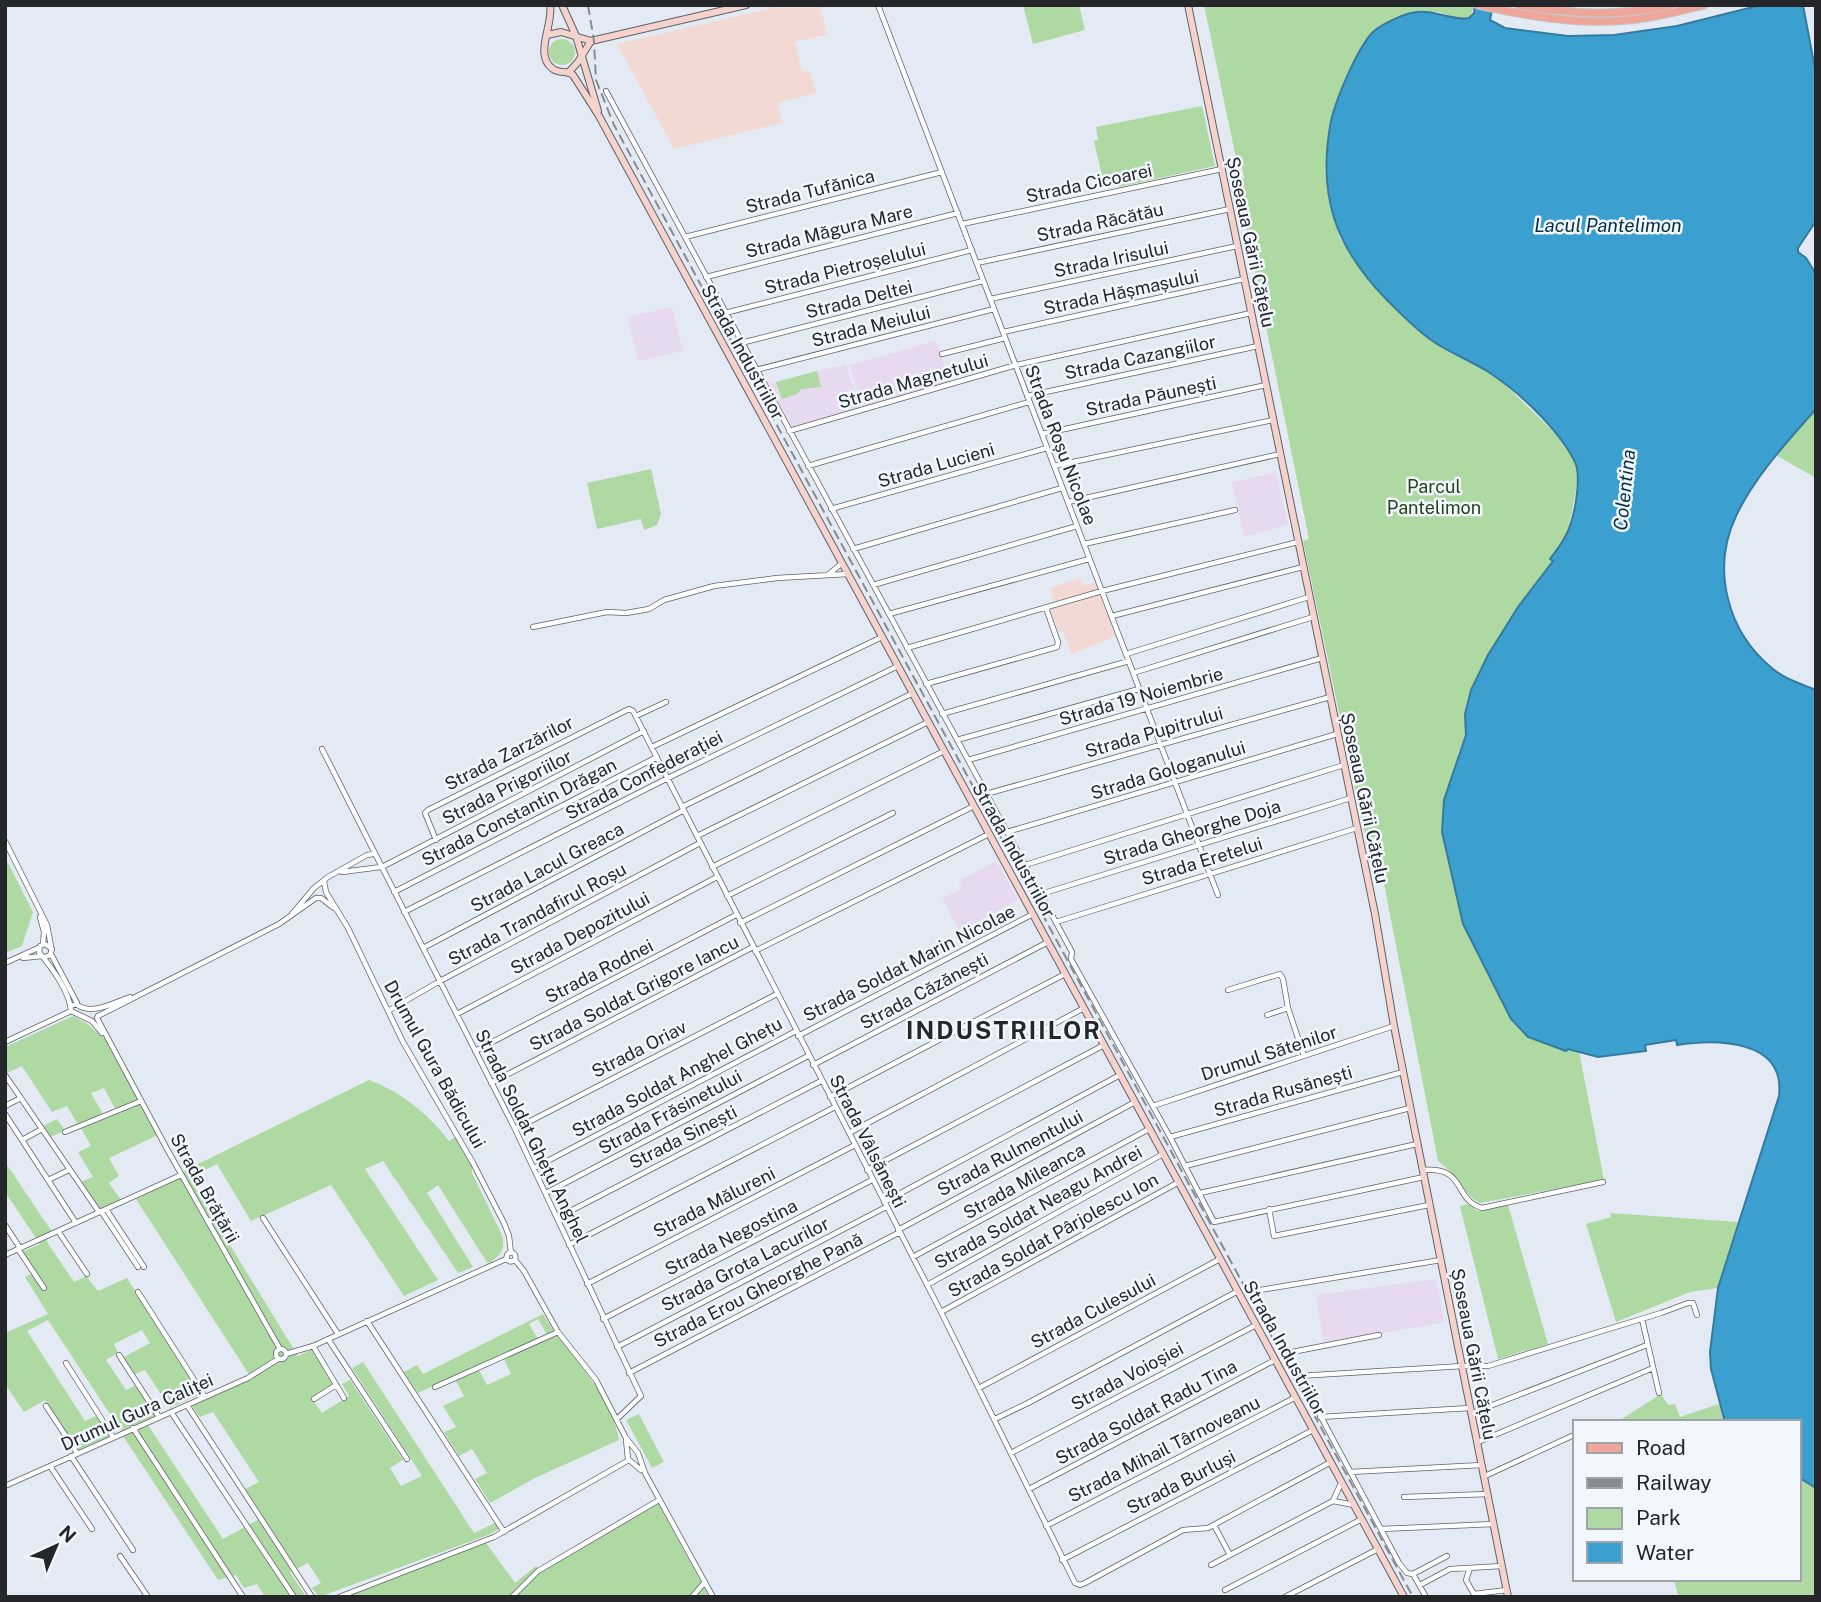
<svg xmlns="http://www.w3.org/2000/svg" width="1821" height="1602" viewBox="0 0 1821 1602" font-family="'Public Sans',sans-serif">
<rect width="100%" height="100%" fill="#e4eaf3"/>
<path fill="#f3d9d4" d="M784 5H820L827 34 795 42 802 72 809 70 816 93 778 103 782 123 674 149 617 44Z
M1080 578 1083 586 1096 582 1117 636 1071 654 1063 631 1059 632 1049 606 1055 604 1050 588Z"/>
<path fill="#e7daee" d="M672 307 683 351 638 361 628 317Z
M936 341 951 384 863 408 849 365Z
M846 364 861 409 791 429 769 384Z
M1276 473 1288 525 1244 537 1232 482Z
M996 861 1018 900 960 932 942 899 962 888 959 881Z
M1436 1279 1445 1322 1324 1344 1316 1295Z"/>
<path fill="#afd9a2" d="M1023 5H1079L1085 30 1033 44Z
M1204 5H1461L1474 8 1469 18 1462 20 1438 12H1417L1404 15 1369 36 1350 73 1334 110 1327 156 1329 201 1340 238 1376 289 1419 331 1500 380 1555 433 1574 460 1578 478 1570 523 1566 536 1550 559 1553 561 1518 607 1488 655 1471 690 1465 714 1466 735 1458 754 1445 850 1463 924 1516 1026C1530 1040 1547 1045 1565 1051L1567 1049 1579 1051 1604 1180 1480 1203C1463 1195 1455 1172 1438 1161L1380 863 1371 865 1303 541 1309 539 1238 188 1240 179 1244 178 1241 163H1237Z
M549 52a13 13 0 1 1 26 0a13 13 0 1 1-26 0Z
M1202 106 1215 166 1119 187 1116 177 1103 180 1094 141 1098 140 1096 127Z
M817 371 821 387 801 389 797 394 782 399 776 382Z
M1816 409V478L1776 455Z
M651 469 661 514 657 525 644 530 641 519 597 529 587 483Z
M5 857 33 912 22 946 5 953Z
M73 1016 86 1023 105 1039 158 1135 109 1158 119 1176 109 1183 121 1200 98 1210 80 1182 93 1177 78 1152 91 1146 81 1128 117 1112 104 1088 91 1093 103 1114 50 1137 43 1126 57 1119 64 1129 77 1123 67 1106 52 1112 22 1066 7 1073 5 1071V1047Z
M369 1080C403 1093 427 1113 449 1141L456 1137 472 1166V1173L502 1235C506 1250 500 1256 488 1264L438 1185 427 1193 473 1267 458 1273 383 1161 365 1169 438 1280 404 1296 331 1185 251 1221 217 1164 189 1178 298 1356 313 1349 334 1384 312 1399 322 1413 349 1396 342 1384 350 1380 403 1460 390 1468 401 1486 422 1476 352 1368 363 1362 474 1533 495 1523 499 1529 488 1535 319 1597 312 1588 321 1583 308 1563 290 1572 306 1597H265L257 1584 244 1588 236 1575 218 1580 123 1436 148 1425 223 1539 263 1517 245 1489 259 1482 213 1412 200 1417 192 1406 252 1379 136 1199 180 1178 182 1172Z
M5 1162 52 1232 46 1234 47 1242 74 1282 86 1276 98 1291 127 1278 201 1394 170 1408 145 1370 135 1374 124 1357 150 1343 142 1330 114 1344 118 1353 106 1360 126 1390 137 1385 156 1416 121 1431 48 1320 27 1331 85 1421 96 1416 110 1436 78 1450 45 1400 24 1412 5 1384V1333L48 1314 25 1277 35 1272 22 1252 40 1244 5 1192Z
M1469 1204 1477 1211 1508 1205 1548 1344 1498 1359 1460 1206Z
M1610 1213 1738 1222 1718 1288 1690 1292 1616 1322 1586 1224 1611 1217Z
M543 1314 553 1330 547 1335 538 1319 529 1324 538 1339 418 1393 404 1372 417 1365 423 1374Z
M557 1335C580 1365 613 1402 619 1440L535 1478 490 1503 475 1479 487 1473 472 1449 459 1456 444 1432 456 1427 443 1406 464 1396 456 1381 479 1370 487 1385 511 1374 504 1359Z
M1661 1394 1668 1405 1675 1404 1680 1417 1719 1404 1725 1422H1617Z
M639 1414 664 1462 652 1468 626 1420Z
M1798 1477 1816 1488V1593L1810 1597H1675L1678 1595 1674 1579H1798Z
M658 1503 709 1597H345L486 1543 515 1583 536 1566 539 1569 566 1552 567 1555Z"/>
<path fill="#3b9fcf" stroke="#347b9e" stroke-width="2" d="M1475 5H1493L1490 20 1505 28 1536 32 1568 36 1614 35 1677 26 1761 5H1803L1816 74V221L1798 248V252L1806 258 1816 274V409C1787 442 1755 476 1736 516 1711 569 1727 632 1773 669 1785 679 1801 684 1816 690V1488L1798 1477V1422H1725L1711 1369 1710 1352 1718 1288 1779 1096C1786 1039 1716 1039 1677 1045L1676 1040 1645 1045 1646 1051 1598 1057 1568 1049 1566 1051 1528 1037 1511 1019 1463 924 1442 832 1444 800 1466 735 1465 714 1471 690 1488 655 1518 607 1553 561 1550 559C1555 552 1561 545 1565 537 1574 522 1583 476 1574 460 1558 429 1519 392 1490 373 1472 361 1452 354 1434 342 1416 330 1402 315 1387 300 1335 247 1317 195 1331 121 1336 99 1358 46 1374 31 1384 23 1405 13 1417 12 1436 10 1452 21 1469 18L1474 13Z"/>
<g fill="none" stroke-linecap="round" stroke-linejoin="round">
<defs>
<path id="street" d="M878 5 1218 895
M606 91 1072 952 1071 959 1170 1137 1214 1222 1424 1177
M962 224 1222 169
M685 237 942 172
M977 263 1230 209
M706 277 958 213
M990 299 1237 246
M725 313 972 250
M1003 332 1244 279
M741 343 983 281
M942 354 1005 338
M756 370 994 309
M1027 396 1258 346
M789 431 1016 365 1251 313
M1042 434 1266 385
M808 466 1029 402
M1054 466 1273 420
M1068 502 1280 454
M831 509 1047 448
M1084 544 1235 510
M853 549 1062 488
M829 574 842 563
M873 585 1077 526
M889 614 1089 559
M1112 616 1303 567
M533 627 607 612 626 613 649 609 664 600 714 586 777 578 848 574
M907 648 1102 591 1298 542
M1126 654 1309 597
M1133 673 1313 617
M926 684 1057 647 1058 642 1046 608
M942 714 1129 661
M636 716 666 702
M957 740 1139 689
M652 747 882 637
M322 749 515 1129 641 1396 617 1419
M968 760 1322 658
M986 794 1330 697
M682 807 913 693
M1007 832 1337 734
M697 836 928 722
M436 840 425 813 428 810 629 709 633 711 941 1312 1075 1583 1080 1585 1085 1583 1183 1530 1208 1528 1331 1462
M5 841 47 925 51 946
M1025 865 1344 765
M382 867 644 731
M712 867 944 751
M342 872 381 867
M324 881 326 892 348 928 403 1042 473 1163 504 1223 509 1236 511 1253
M394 892 657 757
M1041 894 1351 798
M727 896 893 813
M316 898H321L334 908
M404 912 668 778 898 666
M292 914 314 888 328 877 367 855 373 854
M40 917 44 932 43 944
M1056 922 1357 828
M740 923 974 806
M423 948 684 810
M755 951 989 834
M51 954 77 1003
M45 957 50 955 52 949 45 944 40 946 39 952C50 966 70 991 71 1011L92 1021 102 1033
M23 958 42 956
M5 963 38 948
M1228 990 1280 974 1283 979 1288 1008 1304 1056
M71 1006 76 1004C91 1016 113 1003 130 997
M388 1011 440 981 700 843
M457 1014 717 877
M1267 1015 1288 1008
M98 1016 279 924 316 898
M97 1018 167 1149 280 1349
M798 1036 1033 914
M5 1042 71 1011
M475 1051 736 915
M813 1065 1048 942
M5 1075 99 1212
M491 1083 753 947
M830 1097 1065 974
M5 1106 21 1098
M1153 1106 1394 1026
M5 1114 76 1223
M515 1129 777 994
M65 1132 141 1101
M849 1133 1084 1008
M1170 1137 1403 1072
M22 1140 42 1129
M1185 1166 1410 1108
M534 1168 796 1031
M867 1170 1104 1045
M1423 1170C1468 1167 1452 1199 1482 1208L1603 1182
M48 1180 69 1170
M546 1193 808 1056
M1200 1193 1417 1144
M884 1202 1120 1075
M106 1209 144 1267
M1269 1209 1274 1236 1429 1205
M101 1211 138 1267
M263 1218 338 1334
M557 1218 821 1081
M5 1225 20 1248
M898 1230 1135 1102
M58 1231 87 1274
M569 1245 835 1107
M18 1249 44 1288
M506.5 1257a4.5 4.5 0 1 1 9 0a4.5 4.5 0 1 1-9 0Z
M5 1255 181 1175
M913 1257 1149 1129
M515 1260 524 1271 558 1332 596 1380 626 1438 638 1453 645 1473 713 1597
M587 1284 855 1145
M927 1285 1163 1154
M1254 1291 1441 1260
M138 1292 205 1397
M941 1312 1179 1182
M603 1319 872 1180
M1642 1319 1659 1393
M367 1321 504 1532
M1379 1335 1287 1353 1399 1563 1407 1573 1413 1574
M328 1339 407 1459
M313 1346 344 1398
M617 1347 886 1207
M276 1354a5 5 0 1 1 10 0a5 5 0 1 1-10 0Z
M286 1354 313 1346 506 1259
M119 1355 159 1417
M66 1363 113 1437
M629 1373 900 1232
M1298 1376 1463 1366H1488L1661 1313 1688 1303H1693L1697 1315
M435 1387 558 1332
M979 1388 1220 1259
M314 1399 336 1385
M187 1405 312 1597
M46 1406 77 1453
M171 1412 294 1597
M1472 1413 1647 1345
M1320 1417 1470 1408
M995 1419 1028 1403 1238 1291
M133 1428 243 1597
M626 1440 628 1459 641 1470
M1478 1442 1653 1368
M1011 1453 1256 1325
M71 1456 133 1550
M50 1466 92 1529
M1350 1472 1482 1465
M1485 1476 1574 1435
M5 1486 248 1378 278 1359
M1029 1489 1275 1360
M1404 1497 1488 1494
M1333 1501 1341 1483
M1214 1525 1230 1555 1333 1501 1354 1505
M1046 1526 1296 1397
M1381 1529 1494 1524
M120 1556 148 1597
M1062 1560 1313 1430
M1211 1565 1230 1555
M1470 1568 1466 1580 1475 1596
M1420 1585 1450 1569 1502 1566
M1225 1590 1362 1519
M1474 1594 1507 1590
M339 1597 494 1537 629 1460
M512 1597 538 1571 659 1500
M692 1597 705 1582
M1285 1597 1378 1549
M1426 1597 1413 1574 1447 1556"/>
<path id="secondary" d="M550 5C554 24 533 55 553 69 560 74 567 70 573 75L599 116 1404 1597
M562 5 576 36 598 111
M1188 5 1375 914 1394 1026 1508 1597
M547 35 561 32 591 41 746 5
M569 72 578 62 591 41"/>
<path id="primary" d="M1478 5C1528 16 1578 25 1629 20 1655 18 1679 11 1704 5
M1519 5C1570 14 1620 17 1671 5"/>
</defs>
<use href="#street" stroke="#5d636a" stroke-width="6"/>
<use href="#secondary" stroke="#5d636a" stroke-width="8"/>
<use href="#primary" stroke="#c6c7c8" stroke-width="9"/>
<use href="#street" stroke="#fff" stroke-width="4.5"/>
<use href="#secondary" stroke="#f6d2cd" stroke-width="6"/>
<use href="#primary" stroke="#eea59a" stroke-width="7"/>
<path stroke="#878b91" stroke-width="2" stroke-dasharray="10 5" stroke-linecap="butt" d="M588 5 594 41 596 80 614 125 1413 1597"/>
</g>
<g text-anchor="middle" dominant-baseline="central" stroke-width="5" stroke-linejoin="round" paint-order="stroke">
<g font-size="18" fill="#24262a" stroke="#f2f7fe">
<text transform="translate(1089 183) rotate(-12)">Strada Cicoarei</text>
<text transform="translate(810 191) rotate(-14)">Strada Tufănica</text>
<text transform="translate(1100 222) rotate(-12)">Strada Răcătău</text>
<text transform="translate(829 231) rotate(-14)">Strada Măgura Mare</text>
<text transform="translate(1251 242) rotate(78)">Șoseaua Gării Cățelu</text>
<text transform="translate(1111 259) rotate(-12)">Strada Irisului</text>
<text transform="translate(845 268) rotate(-14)">Strada Pietroșelului</text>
<text transform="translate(1121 292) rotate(-12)">Strada Hășmașului</text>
<text transform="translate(859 299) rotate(-14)">Strada Deltei</text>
<text transform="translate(871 326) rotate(-14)">Strada Meiului</text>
<text transform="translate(743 352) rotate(61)">Strada Industriilor</text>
<text transform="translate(1140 357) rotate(-12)">Strada Cazangiilor</text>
<text transform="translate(913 381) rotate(-16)">Strada Magnetului</text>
<text transform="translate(1151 396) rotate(-12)">Strada Păunești</text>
<text transform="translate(1061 445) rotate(69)">Strada Roșu Nicolae</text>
<text transform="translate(936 465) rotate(-16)">Strada Lucieni</text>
<text transform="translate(1141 696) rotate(-16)">Strada 19 Noiembrie</text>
<text transform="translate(1154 732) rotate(-16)">Strada Pupitrului</text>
<text transform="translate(509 753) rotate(-27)">Strada Zarzărilor</text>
<text transform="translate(1168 770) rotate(-17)">Strada Gologanului</text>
<text transform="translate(644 775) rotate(-27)">Strada Confederației</text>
<text transform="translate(507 787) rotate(-27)">Strada Prigoriilor</text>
<text transform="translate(1365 798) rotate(78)">Șoseaua Gării Cățelu</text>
<text transform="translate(519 812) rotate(-27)">Strada Constantin Drăgan</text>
<text transform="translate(1192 832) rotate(-17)">Strada Gheorghe Doja</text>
<text transform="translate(1014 850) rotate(61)">Strada Industriilor</text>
<text transform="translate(1202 861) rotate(-17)">Strada Eretelui</text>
<text transform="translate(547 867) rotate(-28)">Strada Lacul Greaca</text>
<text transform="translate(537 914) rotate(-28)">Strada Trandafirul Roșu</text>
<text transform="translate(580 933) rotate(-28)">Strada Depozitului</text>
<text transform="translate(909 963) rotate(-27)">Strada Soldat Marin Nicolae</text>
<text transform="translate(599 971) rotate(-27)">Strada Rodnei</text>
<text transform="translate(924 991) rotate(-28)">Strada Căzănești</text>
<text transform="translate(634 993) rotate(-27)">Strada Soldat Grigore Iancu</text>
<text transform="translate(639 1049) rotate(-27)">Strada Oriav</text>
<text transform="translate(1269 1053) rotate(-18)">Drumul Sătenilor</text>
<text transform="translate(435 1064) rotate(61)">Drumul Gura Bădicului</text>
<text transform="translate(677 1077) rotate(-28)">Strada Soldat Anghel Ghețu</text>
<text transform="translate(1283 1091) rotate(-16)">Strada Rusănești</text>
<text transform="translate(670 1112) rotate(-28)">Strada Frăsinetului</text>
<text transform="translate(532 1136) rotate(64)">Strada Soldat Ghețu Anghel</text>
<text transform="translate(683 1137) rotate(-27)">Strada Sinești</text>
<text transform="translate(868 1141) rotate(63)">Strada Vâlsănești</text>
<text transform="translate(1010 1153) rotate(-28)">Strada Rulmentului</text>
<text transform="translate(1024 1181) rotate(-29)">Strada Mileanca</text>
<text transform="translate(205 1188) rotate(61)">Strada Brățării</text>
<text transform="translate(714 1202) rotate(-27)">Strada Mălureni</text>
<text transform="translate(1038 1207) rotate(-29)">Strada Soldat Neagu Andrei</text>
<text transform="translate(1053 1235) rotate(-29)">Strada Soldat Pârjolescu Ion</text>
<text transform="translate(731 1237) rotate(-27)">Strada Negostina</text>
<text transform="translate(745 1264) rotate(-27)">Strada Grota Lacurilor</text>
<text transform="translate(758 1290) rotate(-27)">Strada Erou Gheorghe Pană</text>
<text transform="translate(1093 1311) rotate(-28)">Strada Culesului</text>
<text transform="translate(1285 1348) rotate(61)">Strada Industriilor</text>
<text transform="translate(1474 1354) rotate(79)">Șoseaua Gării Cățelu</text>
<text transform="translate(1127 1376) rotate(-28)">Strada Voioșiei</text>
<text transform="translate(137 1412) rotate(-24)">Drumul Gura Caliței</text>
<text transform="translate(1146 1412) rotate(-28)">Strada Soldat Radu Tina</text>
<text transform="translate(1164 1449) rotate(-27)">Strada Mihail Târnoveanu</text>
<text transform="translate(1181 1482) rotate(-27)">Strada Burluși</text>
</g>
<g font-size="18" fill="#224615" stroke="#f2f7fe">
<text x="1434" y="486">Parcul<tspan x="1434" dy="21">Pantelimon</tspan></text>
</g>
<g font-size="19" font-style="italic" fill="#022f43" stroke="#f2f7fe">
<text x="1608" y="225">Lacul Pantelimon</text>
<text transform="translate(1624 490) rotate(-84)">Colentina</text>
</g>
<g font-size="24" font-weight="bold" letter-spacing="2" fill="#24262a" stroke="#f2f7fe">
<text x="1004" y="1030">INDUSTRIILOR</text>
</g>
</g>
<rect width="1821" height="1602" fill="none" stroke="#24262a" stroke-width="14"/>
<rect x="1573" y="1420" width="228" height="161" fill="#f2f7fe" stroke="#a0a3a9" stroke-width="2"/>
<rect x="1587" y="1443" width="35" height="10" fill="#eea59a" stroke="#a0a3a9" stroke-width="2"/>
<text x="1636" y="1455" font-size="21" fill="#24262a">Road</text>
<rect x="1587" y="1478" width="35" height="10" fill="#878b91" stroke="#a0a3a9" stroke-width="2"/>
<text x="1636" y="1490" font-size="21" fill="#24262a">Railway</text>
<rect x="1587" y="1508" width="35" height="21" fill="#afd9a2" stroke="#a0a3a9" stroke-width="2"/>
<text x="1636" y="1525" font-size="21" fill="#24262a">Park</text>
<rect x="1587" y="1542" width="35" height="21" fill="#3b9fcf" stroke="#a0a3a9" stroke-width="2"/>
<text x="1636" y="1560" font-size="21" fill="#24262a">Water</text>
<g transform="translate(56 1546) rotate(44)" stroke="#f2f7fe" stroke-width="5" paint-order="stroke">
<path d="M0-5L12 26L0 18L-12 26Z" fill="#24262a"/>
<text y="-10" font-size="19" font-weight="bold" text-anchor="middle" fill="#24262a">N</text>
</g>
</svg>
